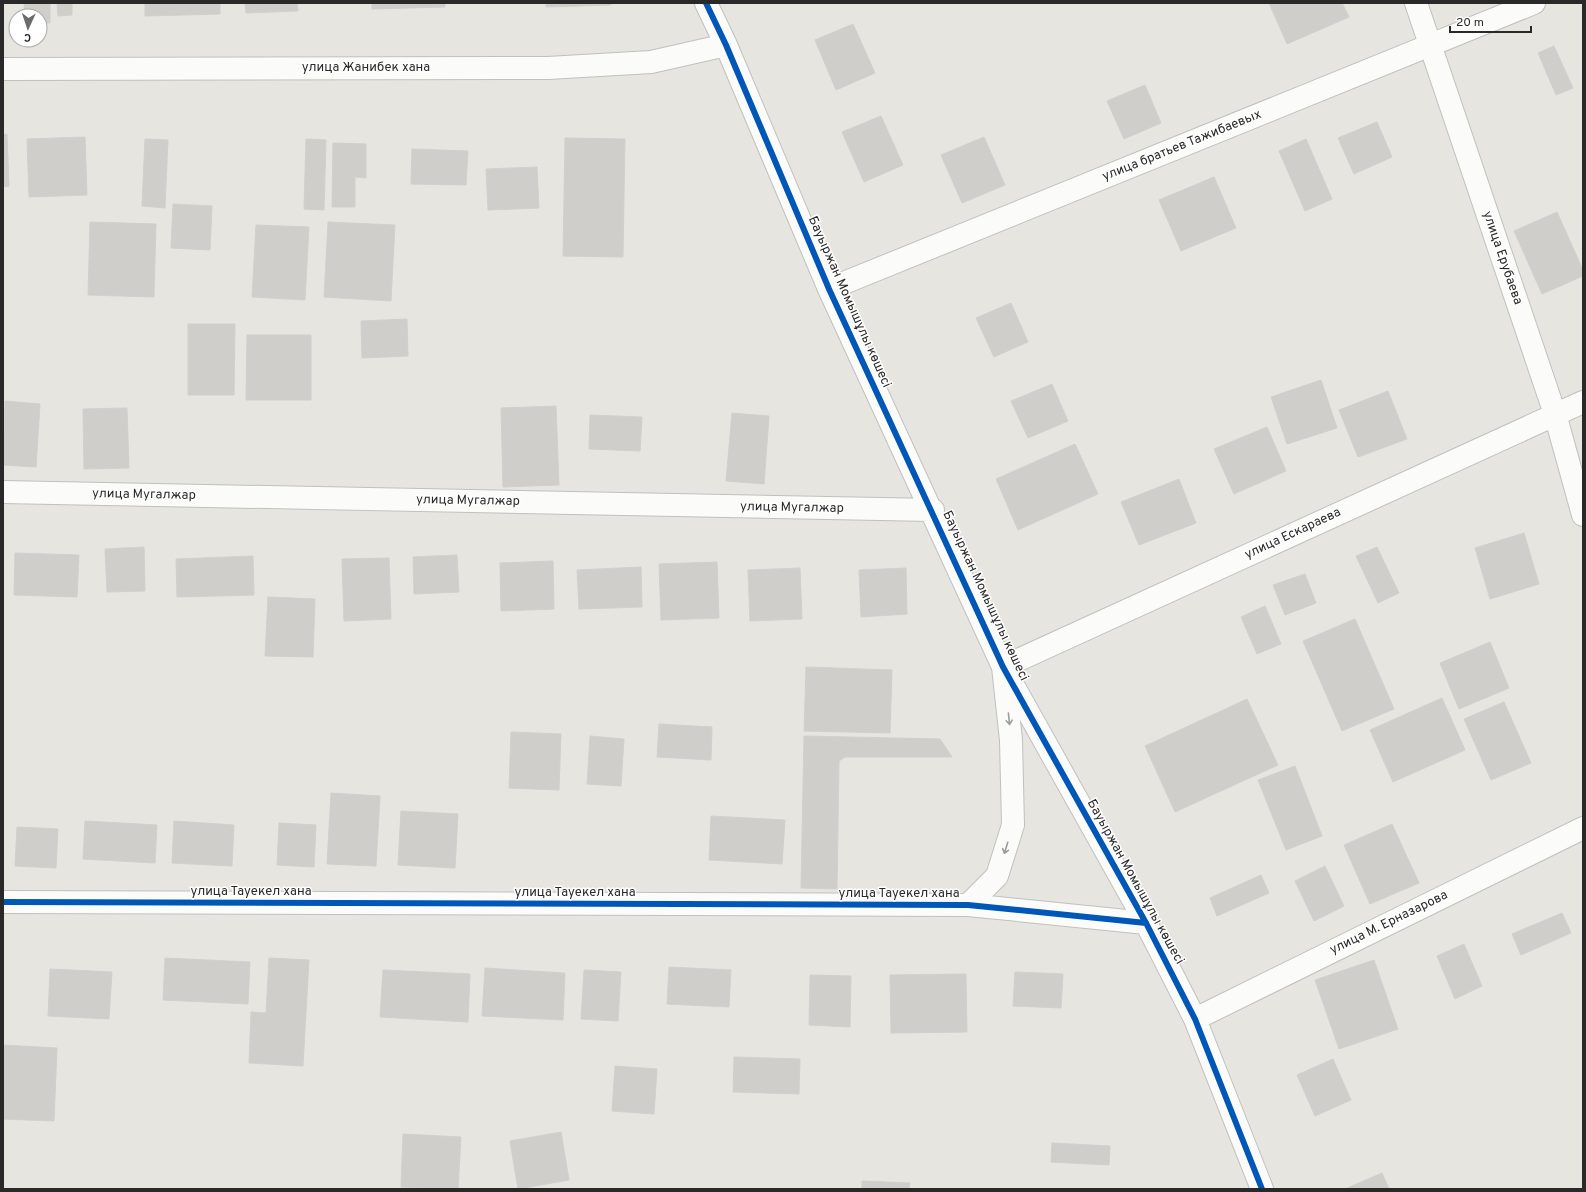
<svg xmlns="http://www.w3.org/2000/svg" width="1586" height="1192" viewBox="0 0 1586 1192" font-family="Overpass,sans-serif">
<rect width="100%" height="100%" fill="#e6e5e0"/>
<path fill="#cfcecb" stroke="#d1d0cc" d="M24 3H50V23H40V16H25Z
M57 3H72V15L58 16Z
M145 3H220V14L145 16Z
M245 3H297L298 11 246 13Z
M372 3H445V7L372 9Z
M546 3H611V5L546 7Z
M1269 3H1342L1349 17 1287 44Z
M853 24 875 73 836 90 815 40Z
M1554 46 1573 88 1556 95 1538 53Z
M1145 85 1161 123 1124 139 1107 101Z
M881 116 903 165 864 182 842 132Z
M1377 122 1392 157 1354 174 1338 138Z
M7 134 9 186 3 187V135Z
M85 137 87 195 29 197 27 139Z
M984 137 1005 185 962 203 941 155Z
M565 138 625 139 623 257 563 256Z
M145 139 168 140 165 208 142 206Z
M306 139 326 140 324 210 304 209Z
M1306 139 1332 199 1305 211 1279 151Z
M333 143 366 144V178L355 177V207H332Z
M412 149 468 151 466 185 411 184Z
M537 167 539 208 488 210 486 169Z
M1214 177 1236 228 1181 251 1159 200Z
M173 204 212 206 210 250 171 248Z
M1557 212 1583 270V276L1542 294 1514 231Z
M90 222 156 224 154 297 88 295Z
M328 222 395 225 391 301 324 297Z
M256 225 309 227 305 300 252 297Z
M1011 303 1028 342 994 357 976 318Z
M407 319 408 356 362 358 361 321Z
M188 324H235L234 395H188Z
M247 335H311V400H246Z
M1321 380 1337 428 1287 444 1271 397Z
M1052 384 1068 421 1028 438 1011 401Z
M1388 391 1407 439 1358 457 1339 410Z
M5 401 40 404 36 467 3 465Z
M556 406 559 485 503 487 501 408Z
M127 408 129 468 84 469 83 409Z
M732 413 769 416 764 484 726 481Z
M590 415 642 417 640 451 589 449Z
M1267 427 1286 471 1234 494 1214 449Z
M1075 444 1098 494 1018 530 996 479Z
M1179 479 1196 523 1139 545 1121 502Z
M1524 533 1539 584 1490 599 1475 548Z
M144 547 145 591 107 592 105 549Z
M1377 547 1399 593 1378 603 1356 556Z
M15 553 79 555 77 597 14 595Z
M457 555 459 592 414 594 413 557Z
M253 556 254 595 177 597 176 559Z
M389 558 391 619 344 621 342 559Z
M553 561 554 609 501 611 500 563Z
M717 562 719 618 661 620 659 564Z
M641 567 642 607 579 609 577 570Z
M800 568 802 619 750 621 748 570Z
M906 568 907 614 861 617 859 570Z
M1305 574 1316 603 1285 615 1273 585Z
M268 597 315 599 313 657 265 656Z
M1265 606 1281 644 1257 654 1241 617Z
M1355 619 1394 709 1342 731 1303 641Z
M1490 642 1509 688 1459 709 1440 663Z
M806 667 892 670 890 733 804 731Z
M1442 698 1465 750 1393 782 1370 730Z
M1247 699 1278 765 1175 812 1145 746Z
M1504 702 1531 763 1491 780 1464 719Z
M659 724 712 727 711 760 657 757Z
M511 732 561 734 559 790 509 788Z
M590 736 624 739 621 786 587 784Z
M804 736 940 739 952 757H845L839 761 837 889 801 888Z
M1295 766 1322 836 1286 850 1258 780Z
M331 793 380 796 376 866 327 864Z
M401 811 458 814 455 868 398 865Z
M711 816 785 820 782 864 709 860Z
M85 821 157 825 155 863 83 859Z
M174 821 234 825 232 866 172 863Z
M279 823 316 825 314 867 277 865Z
M1392 824 1419 883 1370 904 1344 845Z
M17 827 58 829 56 868 15 866Z
M1325 866 1344 906 1314 921 1295 881Z
M1261 875 1269 893 1217 916 1210 898Z
M1562 913 1571 933 1521 955 1512 934Z
M1464 944 1482 986 1455 999 1437 956Z
M165 958 250 962 248 1004 163 1000Z
M269 958 309 960 303 1066 249 1063 251 1012 266 1013Z
M1374 960 1398 1029 1339 1049 1315 980Z
M669 967 731 970 729 1007 667 1004Z
M485 968 565 973 563 1020 482 1016Z
M50 969 112 972 109 1019 48 1016Z
M383 970 470 974 468 1022 380 1017Z
M584 970 621 972 618 1021 581 1019Z
M1015 972 1063 974 1061 1008 1013 1006Z
M966 974 967 1032 891 1033 890 975Z
M810 975 851 976 850 1027 809 1025Z
M3 1045 57 1048 54 1121 3 1119Z
M734 1057 800 1059 799 1094 733 1092Z
M1333 1059 1351 1100 1315 1116 1297 1075Z
M615 1066 657 1069 654 1114 612 1111Z
M561 1132 569 1180 518 1189 510 1141Z
M403 1134 461 1137 458 1189 401 1187Z
M1052 1143 1110 1146 1109 1165 1051 1162Z
M1382 1173 1389 1189H1345Z
M862 1181 910 1183 909 1189H862Z"/>
<g fill="none" stroke-linecap="round" stroke-linejoin="round">
<defs>
<path id="minor" d="M706 3 726 45 829 289 1003 667 1146 923 1195 1019 1262 1189
M1416 3 1555 414 1583 515
M3 69 548 68 651 62 726 45
M829 289 1534 3
M3 492 933 510
M3 902 968 905 1146 923
M968 905 997 876 1013 825 1011 740 1003 667 1583 402
M1195 1019 1583 828"/>
</defs>
<use href="#minor" stroke="#c1c0c0" stroke-width="24"/>
<use href="#minor" stroke="#fbfbfa" stroke-width="22"/>
<defs>
<path id="cycleway" d="M706 3 726 45 829 289 1003 667 1146 923 1195 1019 1262 1189
M3 902 968 905 1146 923"/>
</defs>
<use href="#cycleway" stroke="#fff" stroke-width="8"/>
<use href="#cycleway" stroke="#0057b8" stroke-width="6"/>
</g>
<defs><path id="oneway-shaft" d="M-6 0H5M1.5-3L5.5 0L1.5 3" fill="none" stroke-width="1.6" stroke-linecap="round" stroke-linejoin="round"/></defs>
<g stroke="#9c9c9c">
<use href="#oneway-shaft" transform="translate(1009 719) rotate(84)"/>
<use href="#oneway-shaft" transform="translate(1006 848) rotate(107)"/>
</g>
<g text-anchor="middle" dominant-baseline="central" stroke-width="3" stroke-linejoin="round" paint-order="stroke">
<g font-size="13" fill="#292929" stroke="#fff">
<text x="366" y="68">улица Жанибек хана</text>
<text transform="translate(1182 146) rotate(-22)">улица братьев Тажибаевых</text>
<text transform="translate(1502 258) rotate(71)">улица Ерубаева</text>
<text transform="translate(849 302) rotate(66)">Бауыржан Момышұлы көшесі</text>
<text transform="translate(144 495) rotate(1)">улица Мугалжар</text>
<text transform="translate(468 501) rotate(1)">улица Мугалжар</text>
<text transform="translate(792 508) rotate(1)">улица Мугалжар</text>
<text transform="translate(1293 534) rotate(-25)">улица Ескараева</text>
<text transform="translate(985 596) rotate(65)">Бауыржан Момышұлы көшесі</text>
<text transform="translate(1135 882) rotate(61)">Бауыржан Момышұлы көшесі</text>
<text x="251" y="892">улица Тауекел хана</text>
<text x="575" y="893">улица Тауекел хана</text>
<text x="899" y="894">улица Тауекел хана</text>
<text transform="translate(1389 923) rotate(-26)">улица М. Ерназарова</text>
</g>
</g>
<rect width="1586" height="1192" fill="none" stroke="#292929" stroke-width="8"/>
<g transform="translate(28 28) rotate(183)"><circle r="19" fill="#ffffff" stroke="#a9a9a9"/>
<path d="M0-3L7 15L0 10L-7 15Z" fill="#6b6b69"/>
<text y="-6" font-size="11" font-weight="bold" text-anchor="middle" fill="#292929">С</text>
</g>
<path d="M1450 26v6h81v-6" fill="none" stroke="#292929" stroke-width="2"/>
<text x="1456" y="26" font-size="12" fill="#292929" stroke="#ffffff" stroke-width="3" paint-order="stroke">20 m</text>
</svg>
